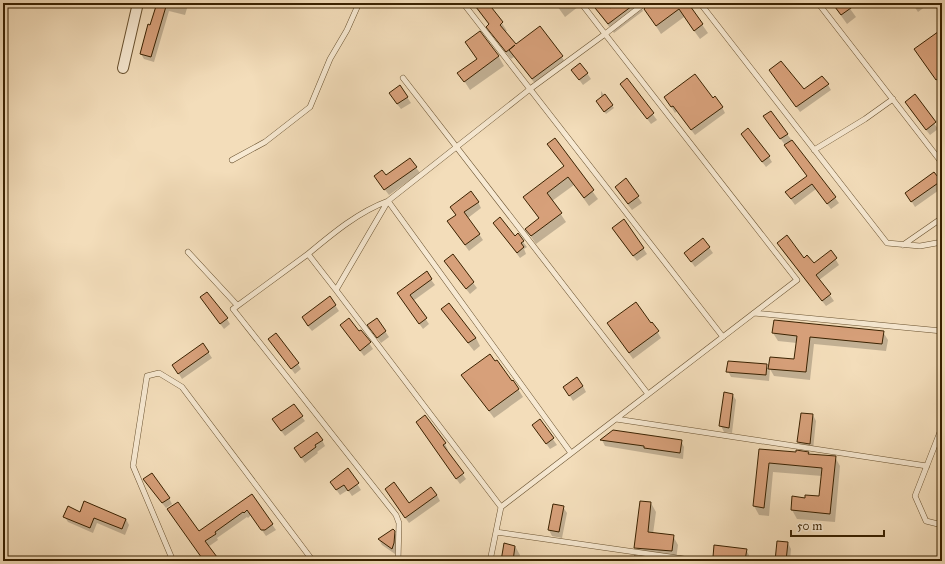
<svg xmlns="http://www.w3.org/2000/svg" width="945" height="564" viewBox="0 0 945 564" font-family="'IM FELL Great Primer',serif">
<rect width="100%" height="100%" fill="#f3ddba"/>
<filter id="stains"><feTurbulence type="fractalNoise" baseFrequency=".005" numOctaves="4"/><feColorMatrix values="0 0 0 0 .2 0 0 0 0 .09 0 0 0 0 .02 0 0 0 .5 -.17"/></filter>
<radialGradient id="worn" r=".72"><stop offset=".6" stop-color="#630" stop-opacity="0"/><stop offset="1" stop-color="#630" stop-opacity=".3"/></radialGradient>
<path fill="#0003" d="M119 3H132L131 8 120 5Z
M157 3H187L188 5 185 15 169 11 154 62 144 59 141 54 151 26 157 4Z
M472 3H489L507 31 505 32 516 46 562 57 566 64 537 86 514 57 511 59 492 35 490 26Z
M555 3H583L565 17Z
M591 3H605L610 9 618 3H639L643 11 614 33Z
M666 3H687L708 33 700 39 684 17 661 34 649 15Z
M832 3H846L856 17 847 24Z
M912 3H930L918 12Z
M480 33 499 57 504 66 470 90 459 73 477 60 466 43Z
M942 34V84L940 85 919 55Z
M572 70 587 73 591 79 583 85Z
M774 76 803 91 828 85 831 90 800 112Z
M627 79 657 120 651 124 625 90Z
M601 91 614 108 606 114 599 103 601 98Z
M915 96 938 129 930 135 909 108Z
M407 97 411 103 401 109 393 99Z
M665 97 713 99 722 107 725 113 695 135 677 111 675 113Z
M768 122 787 134 839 203 831 209 816 189 795 205 790 198 808 176Z
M555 140 598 199 589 206 574 185 552 201 566 222 536 244 526 229 539 219 525 197 565 167 554 153Z
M745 140 769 157 772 162 766 167Z
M410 159 420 173 389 195 379 182Z
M626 180 642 203 632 210 619 193Z
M940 181 942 188 915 207 910 199Z
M478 202 481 208 468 218 483 240 469 251 448 222 456 216 451 207Z
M494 223 515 237 518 235 527 247 524 249 526 254 520 258Z
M616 234 643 248 647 254 637 261Z
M703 239 713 253 695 267 685 253Z
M781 249 814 265 831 252 839 265 819 280 834 301 826 306Z
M452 255 477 288 470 294 449 267Z
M426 273 435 285 413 301 429 324 423 329 398 294Z
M201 298 227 319 230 324 224 329Z
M335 305 339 311 312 331 306 324Z
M443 309 476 338 480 346 474 351 447 317Z
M652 323 661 338 633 359 608 324H650Z
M345 331 358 333 361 331 373 349 364 356Z
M372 331H385L389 337 381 343Z
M883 332 888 340 886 351 814 344 810 380 774 376 770 369 769 381 731 377 728 371 766 365 769 371 771 358 795 360 797 343 778 341 773 333Z
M270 340 298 364 301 369 295 374Z
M208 352 212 358 182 379 177 371Z
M462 375 511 382 513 381 523 397 494 418Z
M583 386 586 392 573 401 568 393Z
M732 394 736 400 732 433 724 432 721 426Z
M813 415 816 421 813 450 802 448 798 442Z
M302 417 305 421 285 436 276 424Z
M540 421 557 445 550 449 537 431Z
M420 428 445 444 448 450 446 451 466 479 460 484Z
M613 431 681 441 684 447 683 459 605 446 602 440Z
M322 440 325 446 317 452 318 453 305 463 299 454Z
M760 450 808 453 809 455 835 457 840 466 835 522 797 519 792 510 806 499 820 498 822 476 773 472 769 516 759 515 754 506Z
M348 470 361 490 352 496 348 490 340 495 335 488Z
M148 485 169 498 172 504 166 508Z
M389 495 409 504 437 495 440 501 409 523Z
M252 496 276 530 266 536 251 515 248 518 247 517 217 538 218 540 208 547 219 561H205L199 532Z
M651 503 656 512 653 534 673 536 678 545 676 560 641 556 636 547Z
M553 505 563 507 567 513 562 538 552 536 549 530Z
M80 513 126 519 129 525 125 535 97 523 93 533 68 522 64 516Z
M394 532 398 538 397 549 395 554 382 545 379 540Z
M788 543 791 549 790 561H776Z
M515 546 520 555 519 561H502Z
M746 550 749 555V561H716L714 557Z
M332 557 335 561H326Z"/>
<path fill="#d7a07a" stroke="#3a2201" d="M157 3H167L151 57 140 54 148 24 150 25Z
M473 3H488L503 22 500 25 516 44 540 26 563 56 532 79 509 50 515 45 506 52 486 27 489 24Z
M591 3H606L610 8 617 3H636L608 24Z
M649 3H688L703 24 694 31 679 9 656 26 644 9Z
M832 3H858L841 15Z
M942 29V76L936 80 914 49Z
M480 31 499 56 464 82 457 73 477 59 465 42Z
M781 61 804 89 822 76 829 84 796 107 769 70Z
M580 63 588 73 579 80 571 70Z
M695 74 713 98 715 96 723 107 691 130 673 106 671 107 664 97Z
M627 78 654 113 647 119 620 84Z
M400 85 408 97 397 104 389 93Z
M605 94 613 105 604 112 596 101Z
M915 94 936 122 926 130 905 102Z
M771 111 788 134 780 139 763 116Z
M748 128 770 156 762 162 741 134Z
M555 138 594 190 584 198 568 177 547 193 562 213 531 236 525 229 539 218 523 197 564 166 547 144Z
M792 140 836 197 827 204 812 184 791 199 785 192 807 176 784 145Z
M410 158 417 167 384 190 374 176 382 170 386 175Z
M934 172 941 181 911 202 905 193Z
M626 178 639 196 628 204 615 187Z
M471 191 479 202 464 212 480 234 465 245 447 221 456 215 450 207Z
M500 217 515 236 518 233 524 241 521 243 524 247 517 253 493 223Z
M624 219 644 248 633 256 612 228Z
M787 235 804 258 807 255 814 263 831 250 837 258 816 275 831 294 822 301 777 243Z
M703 238 710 247 691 262 684 253Z
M453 254 474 282 466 289 444 261Z
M427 271 432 279 410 295 427 318 419 324 397 293Z
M207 292 228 318 220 324 200 297Z
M330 296 336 305 308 326 302 317Z
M636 302 651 323 652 322 659 331 629 353 607 323Z
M449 303 476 338 468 343 441 309Z
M349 318 359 331 361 330 371 342 360 351 340 325Z
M377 318 386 331 377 338 367 325Z
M774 320 884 331 882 344 810 337 806 372 768 369 770 357 794 359 797 336 772 333Z
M276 333 299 363 291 369 268 339Z
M203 343 209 352 178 374 172 365Z
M490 354 495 361 497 360 512 381 513 380 519 389 489 411 461 375Z
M728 361 767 364 766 375 726 372Z
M577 377 583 386 569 396 563 387Z
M724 392 733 394 729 428 719 426Z
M294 404 303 416 281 431 272 419Z
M801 413 813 414 810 444 797 442Z
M425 415 446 443 443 445 464 473 456 479 416 422Z
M540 419 554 438 546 444 532 425Z
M613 430 682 440 680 453 644 448V446L600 440Z
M317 432 323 440 315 445 316 447 301 458 294 448Z
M759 449 796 452V450L809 452 808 454 836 456 830 514 791 510 792 496 805 498V495L819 496 822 468 769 463 764 508 753 506Z
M348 468 359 483 348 491 344 485 336 490 330 482Z
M152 473 170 498 162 503 143 479Z
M394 482 409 503 431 487 437 495 405 518 385 489Z
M252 494 273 524 265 530H261L247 510 244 513 243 512 215 532 216 534 205 541 220 561H204L167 509 178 502 199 531Z
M84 501 126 519 122 529 94 518 90 528 63 517 68 506 80 512Z
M640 501 651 502 648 532 674 535 672 551 634 548Z
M553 504 564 506 559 532 548 530Z
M393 529 395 531 394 543 392 549 378 539Z
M777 541 788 542 786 561H775Z
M504 543 515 546 513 561H501Z
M714 545 747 549 745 560 713 557Z
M634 556 652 558V561H633Z"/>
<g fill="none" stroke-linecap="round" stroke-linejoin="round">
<defs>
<path id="service" d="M463 3 723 337
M581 3 605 34 645 3
M700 3 887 243 920 246 942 242
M818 3 942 163
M936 3 942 10
M403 78 648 394
M814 150 865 119 893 99
M232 160 265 142 310 107 330 59 347 30 359 3
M903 245 942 218
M188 252 237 305
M308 254C332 234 358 212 388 201L571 453
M336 290 308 254 233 309 396 515 399 523 398 561
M754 313 942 331
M616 419 927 466
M942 427 915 496 926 521 942 525
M496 532 698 561
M173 561 133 466 147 376 159 373 182 387 313 561
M490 561 501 507 797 280 605 34 530 89 388 201 336 290 501 507"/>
<path id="minor" d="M123 68 138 3"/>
</defs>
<use href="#service" stroke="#68512f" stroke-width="6"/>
<use href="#minor" stroke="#68512f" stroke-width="12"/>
<use href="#service" stroke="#f7e9d2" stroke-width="5"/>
<use href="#minor" stroke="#f7e9d2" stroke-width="10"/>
</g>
<rect width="945" height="564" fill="none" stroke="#f3ddba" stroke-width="16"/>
<rect x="4" y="4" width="937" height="556" fill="none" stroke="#3a2201" stroke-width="2"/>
<rect x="8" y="8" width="929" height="548" fill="none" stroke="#3a2201"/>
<path d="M791 530v6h93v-6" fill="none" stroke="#3a2201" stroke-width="2"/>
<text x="797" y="530" font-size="12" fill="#3a2201" stroke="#f7e9d2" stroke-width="3" paint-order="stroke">50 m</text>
<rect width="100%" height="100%" filter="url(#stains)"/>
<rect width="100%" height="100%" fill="url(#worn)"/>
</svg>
